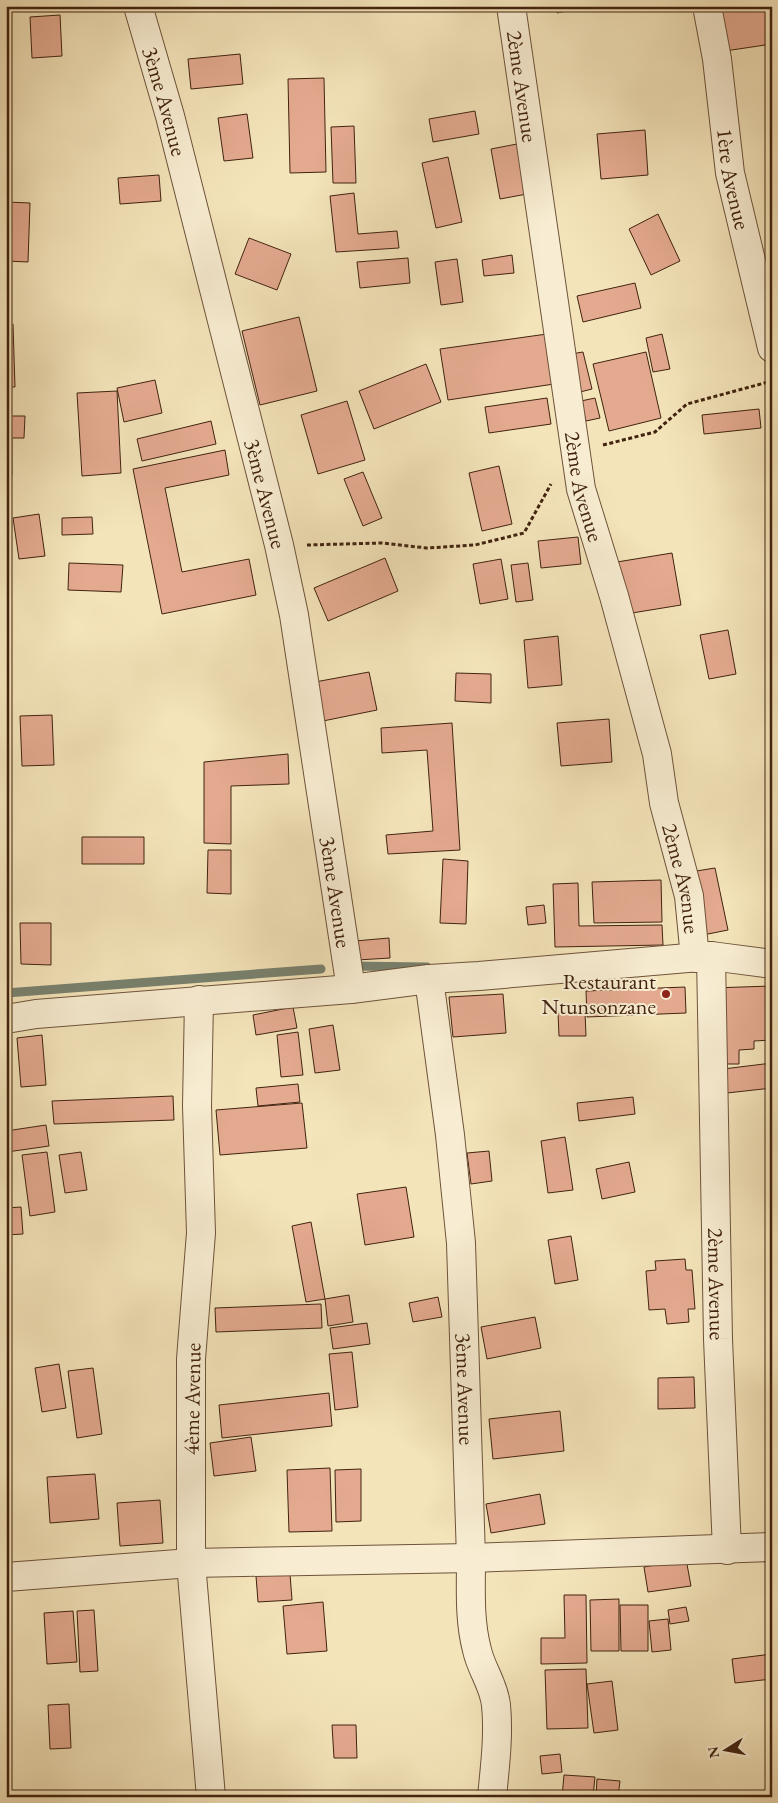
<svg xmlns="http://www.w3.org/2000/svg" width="778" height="1803" viewBox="0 0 778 1803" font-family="'EB Garamond',serif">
<rect width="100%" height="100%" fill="#f4e4ba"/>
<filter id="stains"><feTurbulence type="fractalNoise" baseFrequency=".004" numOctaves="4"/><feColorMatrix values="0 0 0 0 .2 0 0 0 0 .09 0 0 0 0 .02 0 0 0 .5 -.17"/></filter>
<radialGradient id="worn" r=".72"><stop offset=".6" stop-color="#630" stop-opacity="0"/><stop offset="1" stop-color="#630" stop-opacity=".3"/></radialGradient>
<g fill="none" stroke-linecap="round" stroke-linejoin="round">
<path stroke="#78816e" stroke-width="9" d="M350 966 427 967
M6 993 321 969"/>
</g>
<path fill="#e4aa90" stroke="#41230f" d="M555 6H587V7L557 13Z
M718 6H772V44L725 51Z
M60 15 62 56 32 58 30 17Z
M240 54 243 84 191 89 188 59Z
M324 78 326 172 290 173 288 79Z
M475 111 479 134 433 142 429 119Z
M247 114 253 158 224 161 218 118Z
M354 126 356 183H333L331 127Z
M645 130 648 175 601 179 597 134Z
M517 144 527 194 500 199 491 149Z
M448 157 462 222 436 228 422 163Z
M159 175 161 201 120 204 118 178Z
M354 193 358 234 397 231 399 248 336 252 330 196Z
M6 202 30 203 28 262 6 261Z
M658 214 680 261 651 275 629 229Z
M249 238 291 254 277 290 235 274Z
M512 255 514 273 484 276 482 260Z
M408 258 410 283 360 288 357 262Z
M457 259 463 302 441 305 435 262Z
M635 283 641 308 583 322 577 296Z
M299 317 317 391 260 405 242 331Z
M6 324H13L15 387H6Z
M547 334 554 384 448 400 440 349Z
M662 334 670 369 653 372 646 338Z
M583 352 592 389 580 392 571 354Z
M646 352 661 418 609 431 593 364Z
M426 364 441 402 374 429 359 391Z
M155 380 162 413 124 422 117 388Z
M117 391 121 473 82 476 77 393Z
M547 398 551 424 489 433 485 407Z
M595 398 600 418 586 421 581 401Z
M347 401 365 460 318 474 301 415Z
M759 409 761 428 704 434 702 415Z
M6 416H25L24 438H12V475H6Z
M211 421 216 444 142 461 137 439Z
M225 450 229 475 165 488 182 572 249 559 256 595 162 614 133 469Z
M499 466 512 524 482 531 469 473Z
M363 472 382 518 363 526 344 479Z
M39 514 45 556 19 559 13 518Z
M92 517 93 534 62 535V518Z
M578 537 581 564 541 568 538 541Z
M672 553 681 605 626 614 617 562Z
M385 558 398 591 328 621 314 588Z
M501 559 508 599 480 604 473 564Z
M69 563 123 565 121 592 68 590Z
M528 563 533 600 516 602 511 565Z
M728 630 736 674 709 679 700 635Z
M558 636 562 685 528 688 524 640Z
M369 672 377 710 323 721 315 682Z
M456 673 491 674V703L455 701Z
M52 715 54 765 22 766 20 716Z
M609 719 612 762 561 766 557 723Z
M452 723 460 850 388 854 386 835 433 831 427 750 382 753 381 728Z
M288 754 289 784 231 786V844L204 843V762Z
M82 837H144V864H82Z
M208 850H231V894L207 893Z
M443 859 468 861 466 924 440 923Z
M715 868 728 930 703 935 690 872Z
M661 880 662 922 594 923 592 882Z
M578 883 579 926 662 925 663 945 555 947 553 884Z
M544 905 546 923 528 925 526 907Z
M20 923H51V965L21 964Z
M389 938 390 958 357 960 355 941Z
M772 986V1040L754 1041V1049L739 1050V1064H715L712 988Z
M685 987 686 1013 587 1017 586 991Z
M503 994 506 1033 453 1037 449 997Z
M293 1007 297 1028 256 1035 253 1015Z
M585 1012 586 1036H559L558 1013Z
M333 1025 340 1070 315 1073 309 1029Z
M298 1032 303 1075 281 1077 277 1035Z
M42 1035 46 1085 21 1087 17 1038Z
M772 1063V1088L718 1094 715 1070Z
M298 1084 300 1102 258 1106 256 1088Z
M173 1096 174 1120 54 1124 52 1101Z
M633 1097 635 1114 579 1121 577 1103Z
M302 1103 307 1148 220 1155 216 1110Z
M46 1125 49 1146 7 1152 6 1131Z
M565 1137 573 1190 548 1193 541 1141Z
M489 1151 492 1181 471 1184 467 1153Z
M47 1152 55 1212 30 1216 22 1155Z
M81 1152 87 1190 65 1193 59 1155Z
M629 1162 635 1192 602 1199 596 1169Z
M406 1187 414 1237 365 1245 357 1194Z
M21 1207 23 1234 6 1235V1208Z
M311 1222 325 1299 306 1302 292 1226Z
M571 1236 578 1280 555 1284 548 1240Z
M685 1259 686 1270H692L695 1309H688L689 1322 667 1324 665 1309 649 1310 646 1271 656 1270 655 1261Z
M349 1295 353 1322 328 1326 325 1299Z
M438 1297 442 1317 413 1322 409 1303Z
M321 1304 322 1328 216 1332 215 1308Z
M535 1317 541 1348 487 1359 481 1327Z
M367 1323 370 1344 333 1349 330 1328Z
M352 1352 358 1407 335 1410 329 1354Z
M59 1364 66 1408 42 1412 35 1368Z
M93 1368 102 1434 77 1438 68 1371Z
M694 1377 695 1408 658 1409V1378Z
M329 1393 332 1426 222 1438 219 1405Z
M560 1411 564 1451 493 1459 489 1419Z
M251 1437 256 1471 214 1476 210 1443Z
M330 1468 332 1531 289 1532 287 1470Z
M361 1469V1521L336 1522 335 1470Z
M95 1474 99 1519 50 1523 47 1477Z
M540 1494 545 1524 491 1533 486 1504Z
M160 1500 163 1543 120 1546 117 1503Z
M686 1559 691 1586 648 1592 644 1567Z
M290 1574 292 1600 258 1602 256 1576Z
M564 1595H586L587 1663 541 1664V1638H565Z
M619 1599V1651H591L590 1600Z
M323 1602 327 1651 287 1654 283 1606Z
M620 1605H648V1651H621Z
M686 1607 689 1621 670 1624 668 1610Z
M94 1610 98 1671 80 1672 77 1611Z
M73 1611 77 1662 47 1664 44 1613Z
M668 1619 671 1650 652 1652 649 1621Z
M772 1654V1679L735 1683 732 1659Z
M586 1669 588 1728 547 1729 545 1670Z
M612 1681 618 1730 594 1733 587 1684Z
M69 1704 71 1748 50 1749 48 1705Z
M332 1725H356L357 1758H334Z
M560 1754 562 1772 542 1774 540 1756Z
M564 1775 595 1777 593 1797H562Z
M597 1779 620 1781 618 1797H596Z
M336 1792 356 1793V1797H336Z"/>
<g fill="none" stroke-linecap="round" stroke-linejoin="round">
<defs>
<g id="street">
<path id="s1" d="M138 6 170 116 279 545 294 615 351 989"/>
<path id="s2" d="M511 6 581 489 614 596 657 754 664 803 689 896 695 958"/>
<path id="s3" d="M707 6 717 59 730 173 772 348"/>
<path id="s4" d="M711 956 718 1339 727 1550"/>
<path id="s5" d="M429 979 450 1135 461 1243 471 1558C471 1589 469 1620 477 1650 481 1669 494 1685 496 1705 499 1735 495 1766 492 1797"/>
<path d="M199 1000 197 1106 201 1233 191 1359V1563L211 1797"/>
<path d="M6 1019 36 1014 351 989 429 979 479 976 711 956 772 964"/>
<path d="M6 1577 191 1563 471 1558 772 1547"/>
</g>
</defs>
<use href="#street" stroke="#6e533a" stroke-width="30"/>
<path stroke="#41230f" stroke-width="3" stroke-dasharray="4 2.5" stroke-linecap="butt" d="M603 445 655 432 687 404 772 381
M307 545 382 543 427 548 475 545 524 533 551 484"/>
<use href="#street" stroke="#f8edd2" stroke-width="28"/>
</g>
<circle fill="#8f2418" stroke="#f8edd2" stroke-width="2" cx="666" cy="994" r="5"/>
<g text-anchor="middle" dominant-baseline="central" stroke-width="4" stroke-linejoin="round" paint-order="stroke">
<g font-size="22" fill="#41230f" stroke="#f8edd2">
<text stroke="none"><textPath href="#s2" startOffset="81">2ème Avenue</textPath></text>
<text stroke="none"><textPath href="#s1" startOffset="99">3ème Avenue</textPath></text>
<text stroke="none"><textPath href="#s3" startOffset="175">1ère Avenue</textPath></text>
<text stroke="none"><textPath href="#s2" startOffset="486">2ème Avenue</textPath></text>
<text stroke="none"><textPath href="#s1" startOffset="504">3ème Avenue</textPath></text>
<text stroke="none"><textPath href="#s2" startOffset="891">2ème Avenue</textPath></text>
<text stroke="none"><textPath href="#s1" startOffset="909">3ème Avenue</textPath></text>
<text stroke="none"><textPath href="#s4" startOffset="328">2ème Avenue</textPath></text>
<text stroke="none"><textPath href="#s5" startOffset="412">3ème Avenue</textPath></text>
<text transform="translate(192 1399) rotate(-89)">4ème Avenue</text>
</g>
<g font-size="22" fill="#41230f" stroke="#f8edd2" text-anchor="end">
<text x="656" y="981">Restaurant<tspan x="656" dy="25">Ntunsonzane</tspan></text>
</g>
</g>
<rect width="778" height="1803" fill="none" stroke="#f4e4ba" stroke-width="25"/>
<rect x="8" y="8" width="763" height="1788" fill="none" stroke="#41230f" stroke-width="2.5"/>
<rect x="12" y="12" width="753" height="1778" fill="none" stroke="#41230f"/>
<g transform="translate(726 1750) rotate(259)" stroke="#f8edd2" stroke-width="4" paint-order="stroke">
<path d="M0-4L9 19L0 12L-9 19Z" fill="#41230f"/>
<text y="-8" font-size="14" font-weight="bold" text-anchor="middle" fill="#41230f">N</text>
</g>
<rect width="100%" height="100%" filter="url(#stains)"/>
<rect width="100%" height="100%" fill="url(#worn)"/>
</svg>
